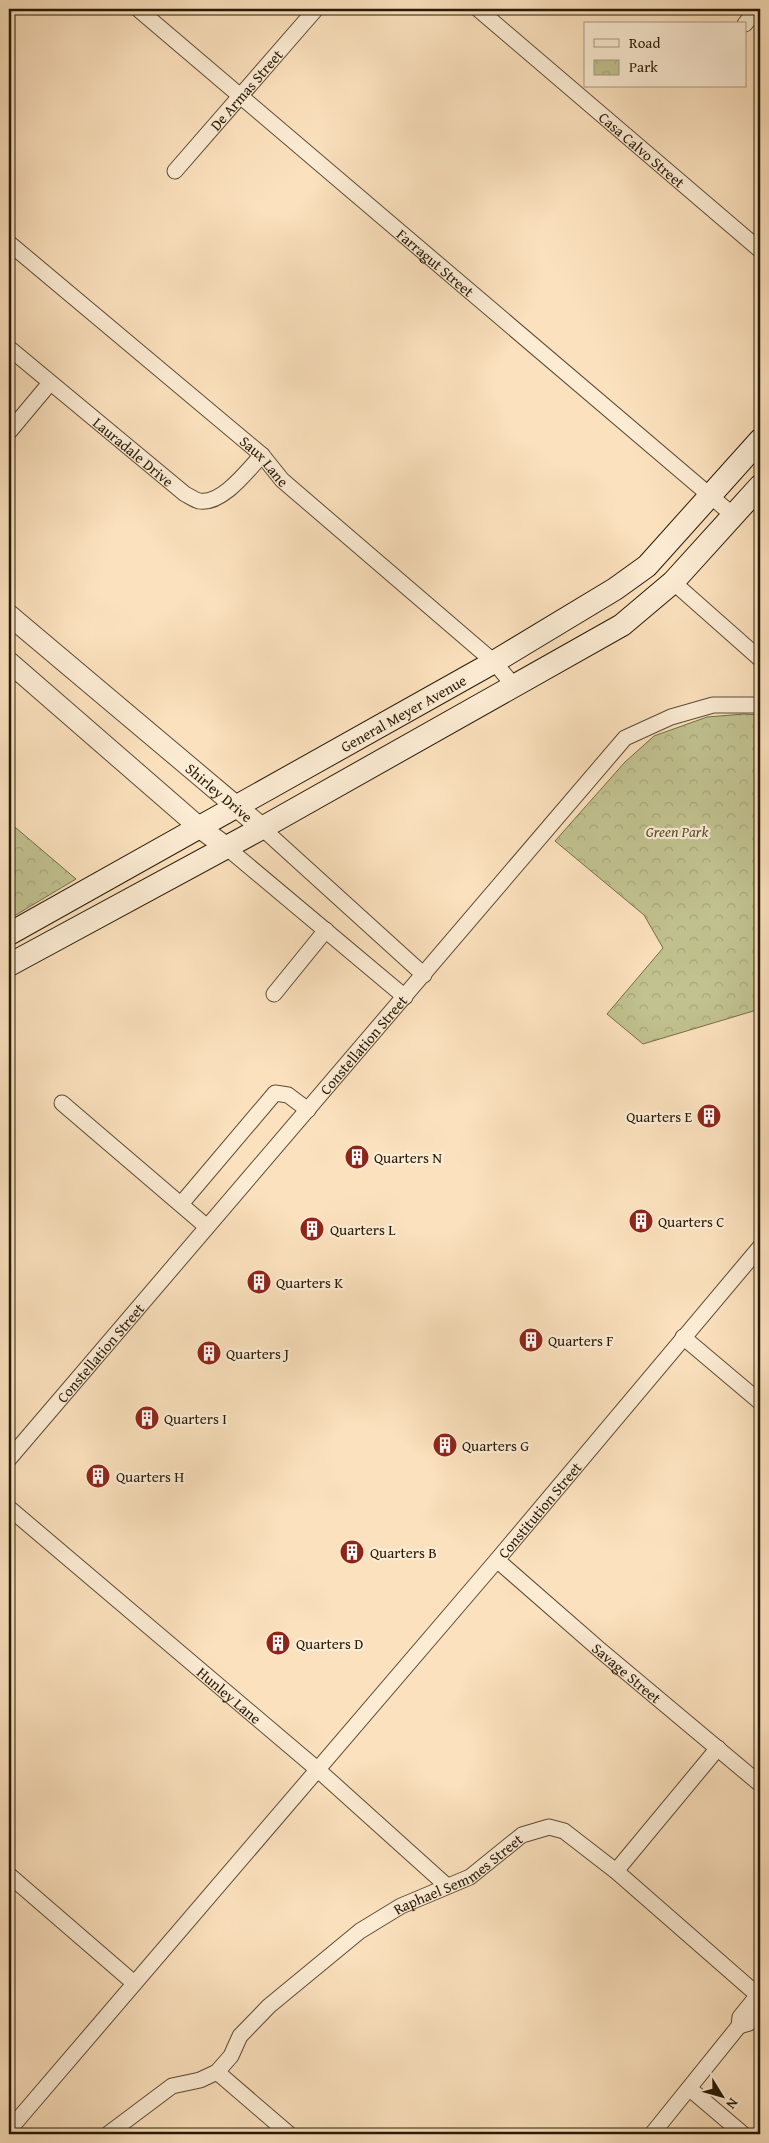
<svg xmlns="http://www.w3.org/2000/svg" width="769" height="2143" viewBox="0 0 769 2143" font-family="'Gentium Book Plus',serif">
<defs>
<pattern id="park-crowns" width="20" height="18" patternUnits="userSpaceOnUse" patternTransform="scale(1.25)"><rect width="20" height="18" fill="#c1c28f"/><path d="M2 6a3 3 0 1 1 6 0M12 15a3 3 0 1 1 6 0" fill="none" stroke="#a6a67a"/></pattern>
</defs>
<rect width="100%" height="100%" fill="#fbe1bd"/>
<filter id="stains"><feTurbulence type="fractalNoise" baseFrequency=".004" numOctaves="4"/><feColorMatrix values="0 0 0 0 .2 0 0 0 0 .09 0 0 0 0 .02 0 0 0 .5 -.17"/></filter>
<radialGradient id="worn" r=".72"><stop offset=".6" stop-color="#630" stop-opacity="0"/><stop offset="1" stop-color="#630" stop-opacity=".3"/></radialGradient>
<path fill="url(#park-crowns)" stroke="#746e4a" d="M744 714 760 715V1009L643 1044 607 1014 663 948 644 915 555 841 625 762 654 736 707 717Z
M9 822 76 879 9 919Z"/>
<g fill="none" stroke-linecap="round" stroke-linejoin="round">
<defs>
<g id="minor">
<path id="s1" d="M138 9 734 516"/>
<path id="s2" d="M478 9 760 250"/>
<path d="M745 24 757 9"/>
<path id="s3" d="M175 171 316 9"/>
<path id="s4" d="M9 243 262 455 282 480 494 662 515 687"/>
<path id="s5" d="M9 348 185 494C189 496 195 500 199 501 222 505 248 470 262 455"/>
<path d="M9 432 50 383"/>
<path d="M673 582 760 659"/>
<path d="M262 828 424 975"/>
<path d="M226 847 405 997"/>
<path d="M274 994 326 930"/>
<path d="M62 1103 207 1227"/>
<path d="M181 1204 275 1093 288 1095 308 1110"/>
<path d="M683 1337 760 1402"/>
<path id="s6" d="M9 1459 625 738 671 717 713 705H760"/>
<path id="s7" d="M9 1508 317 1769 447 1886"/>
<path id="s8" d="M497 1560 600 1650 760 1784"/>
<path d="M616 1871 718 1748"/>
<path d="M9 1875 134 1983"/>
<path d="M739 2026 749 2023 760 2010"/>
<path d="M217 2072 289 2134"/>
<path d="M690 2089 743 2134"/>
<path id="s9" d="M9 2130 497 1560 760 1247"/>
<path id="s10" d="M108 2134 172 2086 200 2080 217 2072 231 2056 240 2036 269 2006 360 1931 401 1906 470 1877 522 1835 549 1827 564 1831 617 1872 760 1997"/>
<path d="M652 2134 739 2026 740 2017 753 2001 760 2002"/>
</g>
<g id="tertiary">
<path id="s11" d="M9 615 262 828"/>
<path d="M9 662 200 828 226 847"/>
</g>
<g id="secondary">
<path id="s12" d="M9 934 494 662 615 589 647 566 760 440"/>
<path d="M9 965 262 828 622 625 673 582 760 486"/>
</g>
</defs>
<use href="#minor" stroke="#5c4b34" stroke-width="17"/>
<use href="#tertiary" stroke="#5c4b34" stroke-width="22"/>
<use href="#secondary" stroke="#271906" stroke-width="24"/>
<use href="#minor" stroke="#fcecd4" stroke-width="15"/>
<use href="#tertiary" stroke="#fcecd4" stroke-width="20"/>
<use href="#secondary" stroke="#fcecd4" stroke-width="22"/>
</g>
<defs>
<symbol id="building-disc" viewBox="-11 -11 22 22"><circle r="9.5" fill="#8f2418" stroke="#fcecd4"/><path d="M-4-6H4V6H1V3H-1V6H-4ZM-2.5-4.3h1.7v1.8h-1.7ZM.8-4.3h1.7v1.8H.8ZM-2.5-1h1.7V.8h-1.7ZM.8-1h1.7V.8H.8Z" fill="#fff"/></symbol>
</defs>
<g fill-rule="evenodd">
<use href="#building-disc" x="695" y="1102" width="28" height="28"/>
<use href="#building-disc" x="343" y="1143" width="28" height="28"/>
<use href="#building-disc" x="627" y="1207" width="28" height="28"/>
<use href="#building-disc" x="298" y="1215" width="28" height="28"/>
<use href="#building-disc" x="245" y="1268" width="28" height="28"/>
<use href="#building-disc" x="517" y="1326" width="28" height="28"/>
<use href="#building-disc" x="195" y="1339" width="28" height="28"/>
<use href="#building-disc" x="133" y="1404" width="28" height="28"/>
<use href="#building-disc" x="431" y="1431" width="28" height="28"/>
<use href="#building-disc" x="84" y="1462" width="28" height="28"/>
<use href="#building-disc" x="338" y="1538" width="28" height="28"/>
<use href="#building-disc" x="264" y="1629" width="28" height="28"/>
</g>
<g text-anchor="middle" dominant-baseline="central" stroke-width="4.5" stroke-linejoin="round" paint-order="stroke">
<g font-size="15" fill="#271906" stroke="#fcecd4">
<text stroke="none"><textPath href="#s3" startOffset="108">De Armas Street</textPath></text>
<text stroke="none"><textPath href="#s2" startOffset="216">Casa Calvo Street</textPath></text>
<text stroke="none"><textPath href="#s1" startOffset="391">Farragut Street</textPath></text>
<text stroke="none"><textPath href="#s5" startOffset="162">Lauradale Drive</textPath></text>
<text stroke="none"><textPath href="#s4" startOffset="336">Saux Lane</textPath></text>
<text stroke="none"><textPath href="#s12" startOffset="452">General Meyer Avenue</textPath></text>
<text stroke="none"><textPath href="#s11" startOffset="275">Shirley Drive</textPath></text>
<text stroke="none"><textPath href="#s6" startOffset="545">Constellation Street</textPath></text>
<text stroke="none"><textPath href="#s6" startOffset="140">Constellation Street</textPath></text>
<text stroke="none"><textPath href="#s9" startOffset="816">Constitution Street</textPath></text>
<text stroke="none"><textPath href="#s8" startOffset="172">Savage Street</textPath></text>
<text stroke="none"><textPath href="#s7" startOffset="289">Hunley Lane</textPath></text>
<text stroke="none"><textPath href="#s10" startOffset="444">Raphael Semmes Street</textPath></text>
</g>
<g font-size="15" font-style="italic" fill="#554c2f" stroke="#fcecd4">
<text x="677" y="831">Green Park</text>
</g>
<g font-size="15" fill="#271906" stroke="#fcecd4" text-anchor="start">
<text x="692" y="1116" text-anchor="end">Quarters E</text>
<text x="374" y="1157">Quarters N</text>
<text x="658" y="1221">Quarters C</text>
<text x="330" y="1229">Quarters L</text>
<text x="276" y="1282">Quarters K</text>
<text x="548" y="1340">Quarters F</text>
<text x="226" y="1353">Quarters J</text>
<text x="164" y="1418">Quarters I</text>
<text x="462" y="1445">Quarters G</text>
<text x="116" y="1476">Quarters H</text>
<text x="370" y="1552">Quarters B</text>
<text x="296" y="1643">Quarters D</text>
</g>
</g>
<rect width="769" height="2143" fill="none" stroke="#fbe1bd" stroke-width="30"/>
<rect x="10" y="10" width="749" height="2123" fill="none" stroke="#271906" stroke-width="2.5"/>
<rect x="15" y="15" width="739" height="2113" fill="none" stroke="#271906"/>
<rect x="584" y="22" width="162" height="65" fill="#fcecd4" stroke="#a79882"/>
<rect x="594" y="39" width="25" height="8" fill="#fcecd4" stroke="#a79882"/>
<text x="629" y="48" font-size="15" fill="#271906">Road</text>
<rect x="594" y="60" width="25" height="15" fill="url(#park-crowns)" stroke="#a79882"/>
<text x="629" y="72" font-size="15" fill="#271906">Park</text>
<g transform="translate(722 2096) rotate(127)" stroke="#fcecd4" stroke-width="4" paint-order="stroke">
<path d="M0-4L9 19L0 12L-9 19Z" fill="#271906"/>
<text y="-8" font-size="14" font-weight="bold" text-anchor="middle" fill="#271906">N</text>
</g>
<rect width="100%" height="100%" filter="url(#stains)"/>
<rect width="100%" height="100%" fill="url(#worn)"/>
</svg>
